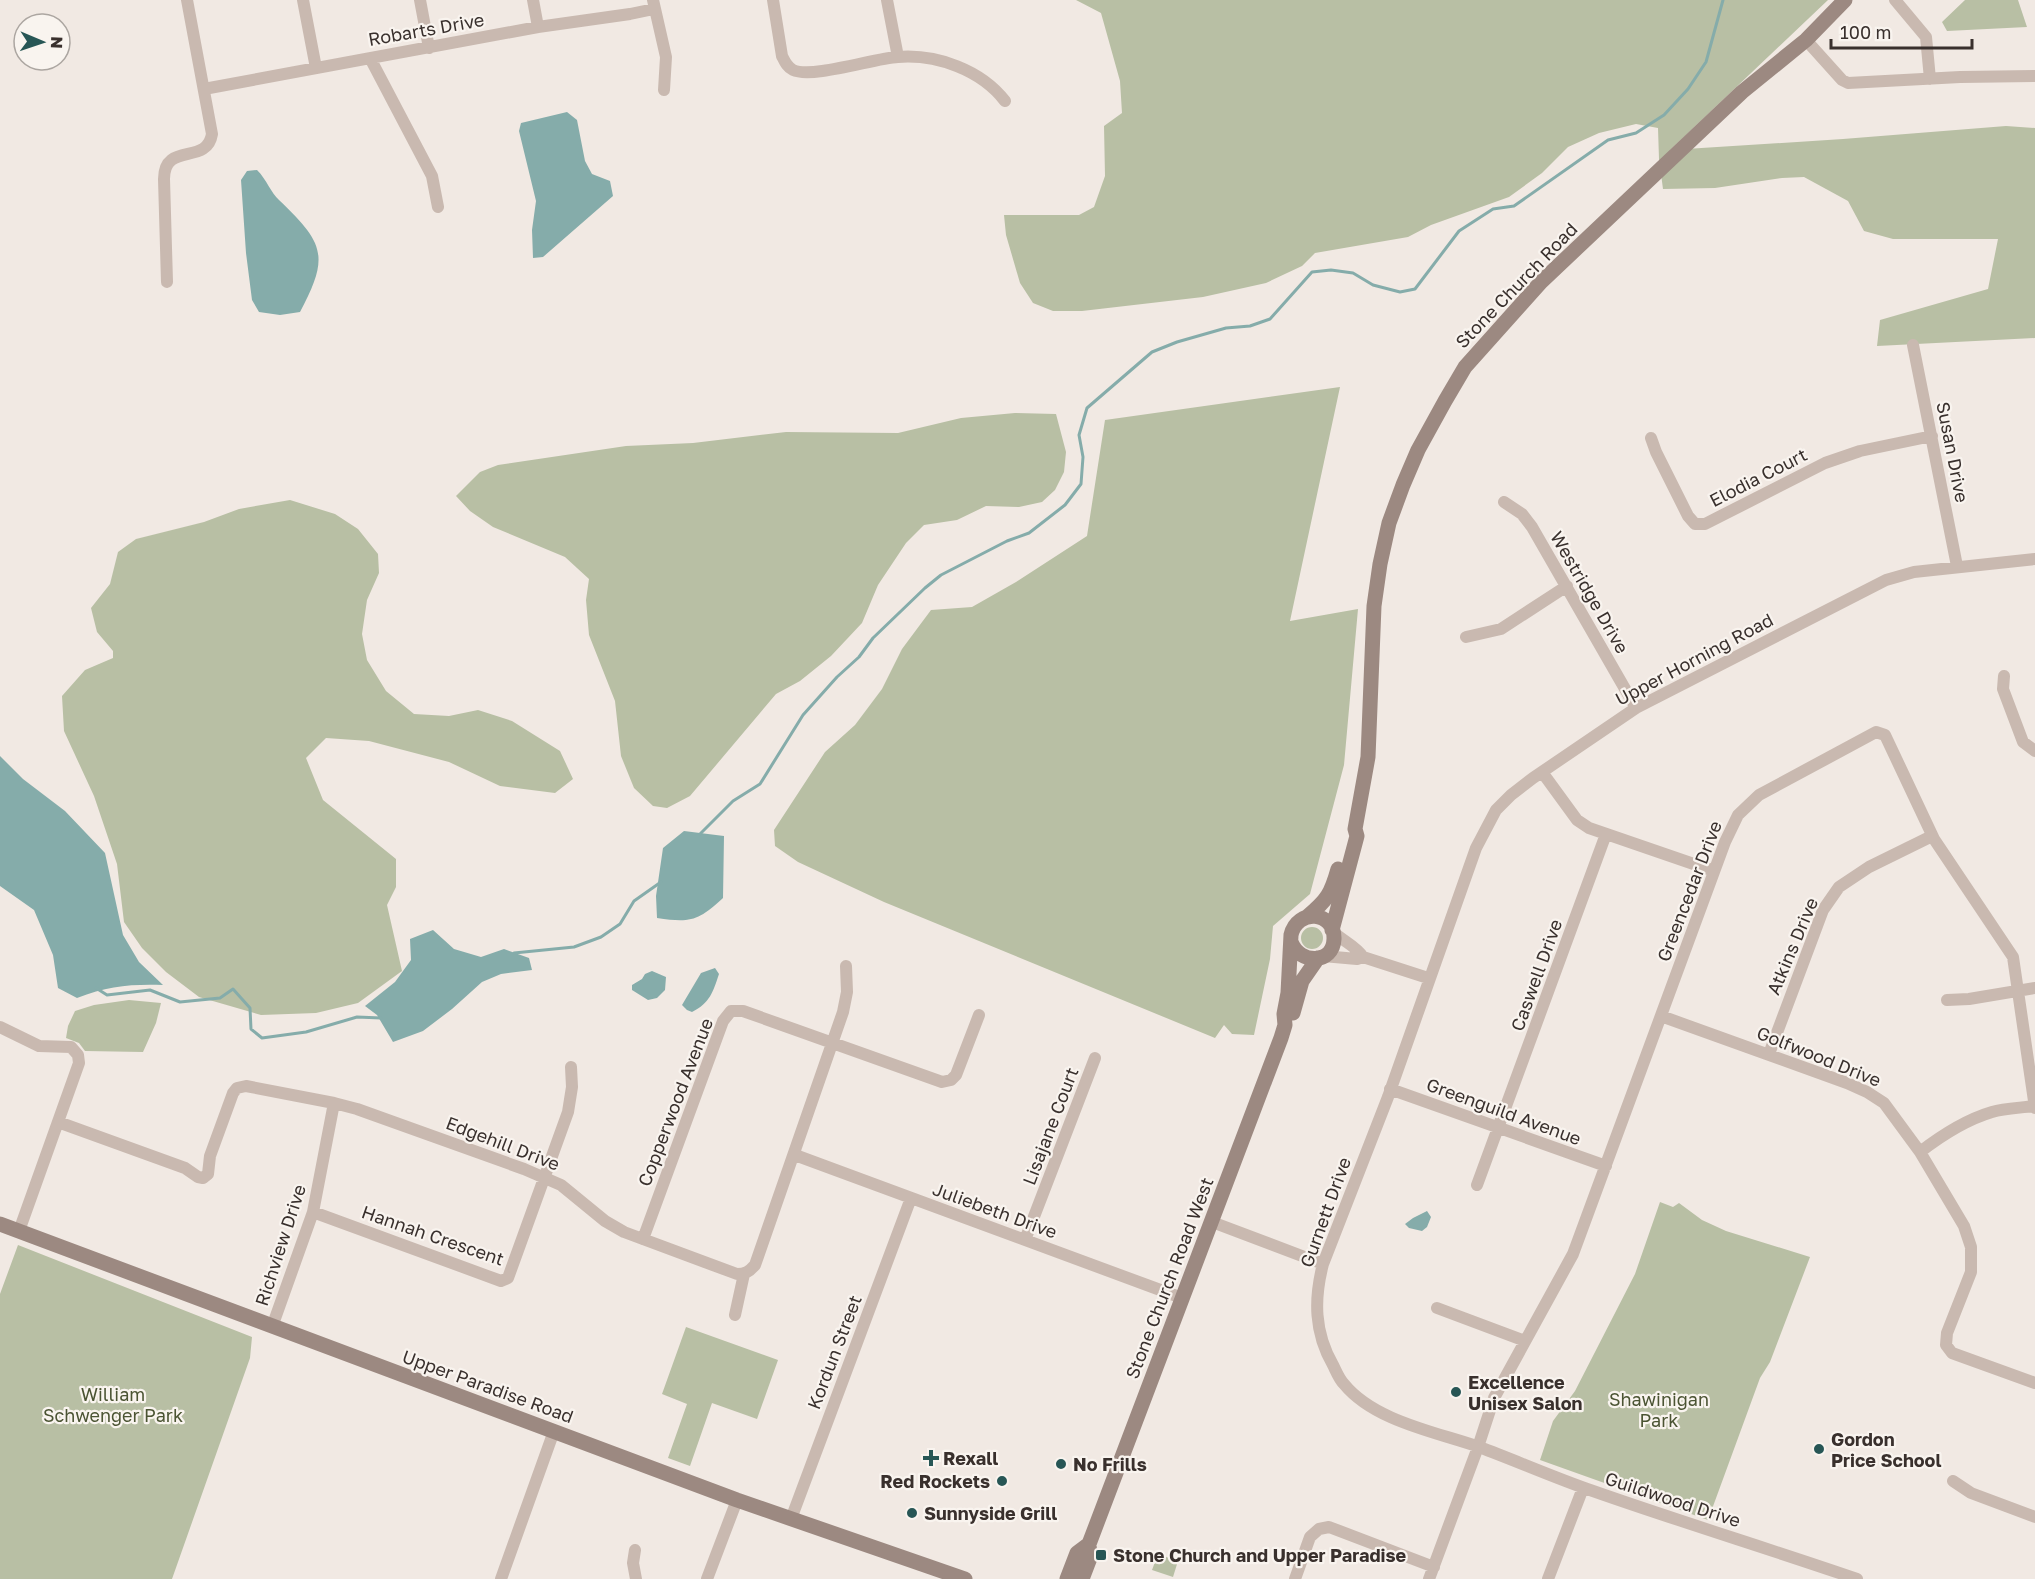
<svg xmlns="http://www.w3.org/2000/svg" width="2035" height="1579" viewBox="0 0 2035 1579" font-family="'Golos Text',sans-serif">
<rect width="100%" height="100%" fill="#f1e9e3"/>
<path fill="#b8bfa4" d="M1076 0H1828L1670 150 1843 139 2006 126 2035 128V338L1877 346 1880 320 1988 289 1998 239H1893L1864 231 1848 201 1804 177 1782 178 1715 188 1663 189 1659 159 1658 128 1636 124 1599 133 1568 147 1542 173 1509 197 1431 225 1408 237 1315 253 1302 266 1266 283 1203 297 1082 311H1053L1033 303 1020 283 1006 235 1004 215H1079L1094 207 1105 176 1104 126 1122 113 1120 81 1101 13Z
M1965 0H2018L2027 27 1947 31 1942 22Z
M1340 387 1290 621 1358 609 1344 765 1310 894 1273 926 1270 959 1254 1035 1232 1034 1224 1025 1215 1038 884 902 798 862 775 846 774 830 825 752 855 725 882 689 902 649 931 610 972 607 1016 582 1087 536 1105 420Z
M1015 413 1056 414 1066 452 1064 472 1055 490 1042 502 1019 507 986 506 957 520 924 525 906 543 878 585 862 623 831 656 800 681 776 694 690 796 667 808 653 806 634 788 621 756 615 701 589 635 586 600 589 579 565 557 493 527 470 511 456 496 480 472 498 465 626 446 693 443 786 432 898 433 961 418Z
M290 500 335 514 358 529 378 554 379 573 367 600 362 634 367 660 386 691 414 714 449 716 478 710 512 721 560 751 573 779 555 793 500 786 449 762 369 741 326 738 306 758 323 800 396 859V887L387 905 402 971 358 1003 316 1013 261 1015 199 997 166 972 142 948 124 922 117 864 94 796 64 731 62 696 85 670 113 658V651L97 632 91 608 110 584 118 552 136 539 204 522 239 509Z
M1301 938a11 11 0 1 1 22 0a11 11 0 1 1-22 0Z
M129 1000 161 1003 156 1023 143 1052 85 1051 79 1043 66 1038 68 1026 75 1011 94 1005Z
M1660 1202 1673 1207 1679 1203 1702 1220 1726 1231 1810 1257 1770 1362 1760 1378 1708 1520 1540 1460 1553 1421 1575 1391 1635 1274Z
M18 1245 252 1337 250 1358 172 1579H0V1294Z
M686 1327 778 1360 757 1419 712 1403 690 1466 668 1458 687 1404 662 1394Z
M1158 1554 1178 1561 1173 1577 1152 1570Z"/>
<path fill="#85acaa" d="M567 112 577 120 585 161 592 174 610 181 613 196 543 257 533 258 532 230 536 201 519 131 521 123Z
M257 170C267 180 271 193 279 200 324 243 330 256 300 312L280 315 259 312 252 300 246 253 241 180 247 171Z
M0 756 23 779 65 811 105 853 123 935 139 962 163 985C131 984 108 986 77 998L58 988 53 955 34 910 0 886Z
M684 831 724 836 723 898C698 921 691 923 657 918L656 896 663 848Z
M433 930 454 949 481 957 504 949 529 958 532 970 501 974 482 982 452 1009 423 1031 393 1042 377 1015 365 1006 395 982 411 960 410 939Z
M715 968 719 974C713 992 710 1003 692 1012L687 1010 682 1005 701 973Z
M652 971 666 977 665 990 657 998 648 1000 632 990V985L642 979 645 974Z
M1427 1211 1431 1217 1427 1227 1422 1231 1409 1228 1405 1224 1413 1218Z"/>
<g fill="none" stroke-linecap="round" stroke-linejoin="round">
<path stroke="#85acaa" stroke-width="3" d="M699 835 733 801 760 784 803 715 837 677 859 657 873 638 925 588 941 575 1007 541 1029 533 1065 505 1081 484 1083 457 1079 435 1087 408 1152 352 1177 342 1226 328 1250 326 1270 319 1312 272 1331 270 1353 273 1373 285 1400 292 1415 289 1459 231 1493 209 1514 206 1608 140 1636 133 1664 115 1688 89 1706 62 1723 0
M514 953 574 947 601 937 620 924 634 901 661 882
M96 988 107 995 150 990 180 1002 220 998 233 989 250 1008 251 1029 262 1038 306 1032 357 1017 381 1018"/>
<path stroke="#c9b9b0" stroke-width="12" d="M303 0 316 68
M420 0 429 48
M533 0 538 27
M653 0 666 57 664 90
M773 0 782 56C785 62 787 67 793 70 812 79 875 58 898 57 937 54 981 70 1005 101
M887 0 898 57
M1895 0 1926 37 1930 79
M1806 40 1842 80 1848 83 1960 77 2035 76
M370 58 432 176 438 207
M204 89 538 27 630 14 654 9
M167 282 164 179C164 141 207 166 212 134L187 0
M1913 345 1957 566
M1651 438 1656 452 1688 516 1695 524H1705L1825 463 1860 451 1932 436
M1504 502 1522 514 1532 527 1636 708
M1466 637 1501 629 1567 586
M2004 676 2003 689 2023 742 2035 751
M1542 772 1577 820 1589 828 1714 871
M1333 932C1342 940 1357 947 1363 957
M1323 956 1357 959 1363 957 1428 978
M1947 1000 1969 999 2035 988
M1661 1016 1847 1083 1867 1092 1884 1103 1920 1152 1964 1226 1971 1247V1272L1947 1333 1946 1345 1952 1353 2035 1383
M0 1027 39 1046 71 1047 78 1055 79 1063 19 1231
M1769 1054 1823 910 1839 887 1869 867 1932 836
M1390 1089 1606 1166
M58 1122 185 1168 198 1177 203 1178 208 1174 210 1156 233 1093 237 1088 246 1086 334 1103 357 1109 524 1169 561 1185 605 1221 624 1232 737 1274C745 1274 749 1272 755 1265L843 1012 847 992 846 966
M1920 1152C1942 1135 1965 1120 1992 1112 2005 1108 2021 1108 2034 1106
M795 1155 1182 1298
M1477 1185 1606 834
M313 1212 501 1281 508 1278 568 1112 572 1087 571 1067
M1212 1222 1323 1264
M643 1239 723 1021 731 1011H743L942 1082 951 1080 956 1075 979 1015
M1025 1240 1095 1058
M1437 1308 1525 1341
M735 1315 744 1274
M272 1327 313 1212 334 1103
M1953 1481 1971 1493 2035 1517
M791 1519 911 1198
M635 1550 633 1563 636 1579
M501 1579 554 1431
M707 1579 737 1500
M1295 1579 1310 1537 1319 1529 1329 1527 1434 1567
M1429 1579 1478 1447 1494 1398 1573 1254 1725 842 1738 815 1759 795 1876 732 1885 735 1934 839 2013 957 2035 1108
M1548 1579 1583 1488
M1857 1579C1770 1549 1681 1522 1593 1491 1555 1478 1517 1461 1479 1447 1436 1432 1374 1421 1344 1384 1339 1379 1336 1371 1333 1365 1314 1332 1314 1299 1323 1264L1388 1097 1476 848 1496 810 1511 795 1533 778 1636 708 1886 580 1914 572 2035 559"/>
<path stroke="#9c8981" stroke-width="15" d="M1308 916C1327 900 1331 894 1338 869
M1332 930 1357 836 1355 829 1368 757 1374 606 1380 564 1389 523 1403 485 1418 450 1445 401 1465 367 1541 282 1742 92 1806 40 1845 0
M1293 1013 1302 981 1318 958
M0 1224 737 1500 965 1579
M1067 1579 1077 1553 1089 1544
M1082 1579 1090 1558 1089 1544 1281 1038 1285 1025 1284 1014 1288 993 1291 935C1297 908 1335 911 1334 939 1333 964 1300 965 1291 942"/>
</g>
<g fill="#275655" stroke="#f9f4ef" stroke-width="2">
<circle cx="1456" cy="1392" r="6"/>
<circle cx="1819" cy="1449" r="6"/>
<path d="M928 1449h6v6h6v6h-6v6h-6v-6h-6v-6h6z"/>
<circle cx="1061" cy="1464" r="6"/>
<circle cx="1002" cy="1481" r="6"/>
<circle cx="912" cy="1513" r="6"/>
<rect x="1095" y="1549" width="12" height="12" rx="3"/>
</g>
<g text-anchor="middle" dominant-baseline="central" stroke-width="4.5" stroke-linejoin="round" paint-order="stroke">
<g font-size="18" fill="#39302d" stroke="#f9f4ef">
<text transform="translate(426 29) rotate(-10)">Robarts Drive</text>
<text transform="translate(1516 285) rotate(-46)">Stone Church Road</text>
<text transform="translate(1953 452) rotate(79)">Susan Drive</text>
<text transform="translate(1758 477) rotate(-27)">Elodia Court</text>
<text transform="translate(1590 592) rotate(60)">Westridge Drive</text>
<text transform="translate(1694 659) rotate(-28)">Upper Horning Road</text>
<text transform="translate(1689 891) rotate(-69)">Greencedar Drive</text>
<text transform="translate(1792 946) rotate(-67)">Atkins Drive</text>
<text transform="translate(1536 975) rotate(-70)">Caswell Drive</text>
<text transform="translate(1819 1056) rotate(22)">Golfwood Drive</text>
<text transform="translate(675 1102) rotate(-69)">Copperwood Avenue</text>
<text transform="translate(1504 1111) rotate(20)">Greenguild Avenue</text>
<text transform="translate(1050 1126) rotate(-69)">Lisajane Court</text>
<text transform="translate(503 1143) rotate(21)">Edgehill Drive</text>
<text transform="translate(995 1210) rotate(20)">Juliebeth Drive</text>
<text transform="translate(1325 1212) rotate(-70)">Gurnett Drive</text>
<text transform="translate(433 1235) rotate(19)">Hannah Crescent</text>
<text transform="translate(280 1245) rotate(-72)">Richview Drive</text>
<text transform="translate(1169 1278) rotate(-69)">Stone Church Road West</text>
<text transform="translate(834 1352) rotate(-69)">Kordun Street</text>
<text transform="translate(488 1386) rotate(20)">Upper Paradise Road</text>
<text transform="translate(1673 1499) rotate(18)">Guildwood Drive</text>
</g>
<g font-size="18" font-weight="bold" fill="#39302d" stroke="#f9f4ef" text-anchor="start">
<text x="1468" y="1382">Excellence<tspan x="1468" dy="21">Unisex Salon</tspan></text>
<text x="1831" y="1439">Gordon<tspan x="1831" dy="21">Price School</tspan></text>
<text x="943" y="1458">Rexall</text>
<text x="1073" y="1464">No Frills</text>
<text x="990" y="1481" text-anchor="end">Red Rockets</text>
<text x="924" y="1513">Sunnyside Grill</text>
<text x="1113" y="1555">Stone Church and Upper Paradise</text>
</g>
<g font-size="18" fill="#4b5433" stroke="#f9f4ef">
<text x="113" y="1394">William<tspan x="113" dy="21">Schwenger Park</tspan></text>
<text x="1659" y="1399">Shawinigan<tspan x="1659" dy="21">Park</tspan></text>
</g>
</g>
<g transform="translate(42 42) rotate(92)"><circle r="28" fill="#f9f4ef" stroke="#aca6a1" stroke-width="1.5"/>
<path d="M0-4.5L10 22L0 15L-10 22Z" fill="#275655"/>
<text y="-9" font-size="16" font-weight="bold" text-anchor="middle" fill="#39302d">N</text>
</g>
<path d="M1831 39v9h141v-9" fill="none" stroke="#39302d" stroke-width="3"/>
<text x="1840" y="39" font-size="18" fill="#39302d" stroke="#f9f4ef" stroke-width="4.5" paint-order="stroke">100 m</text>
</svg>
